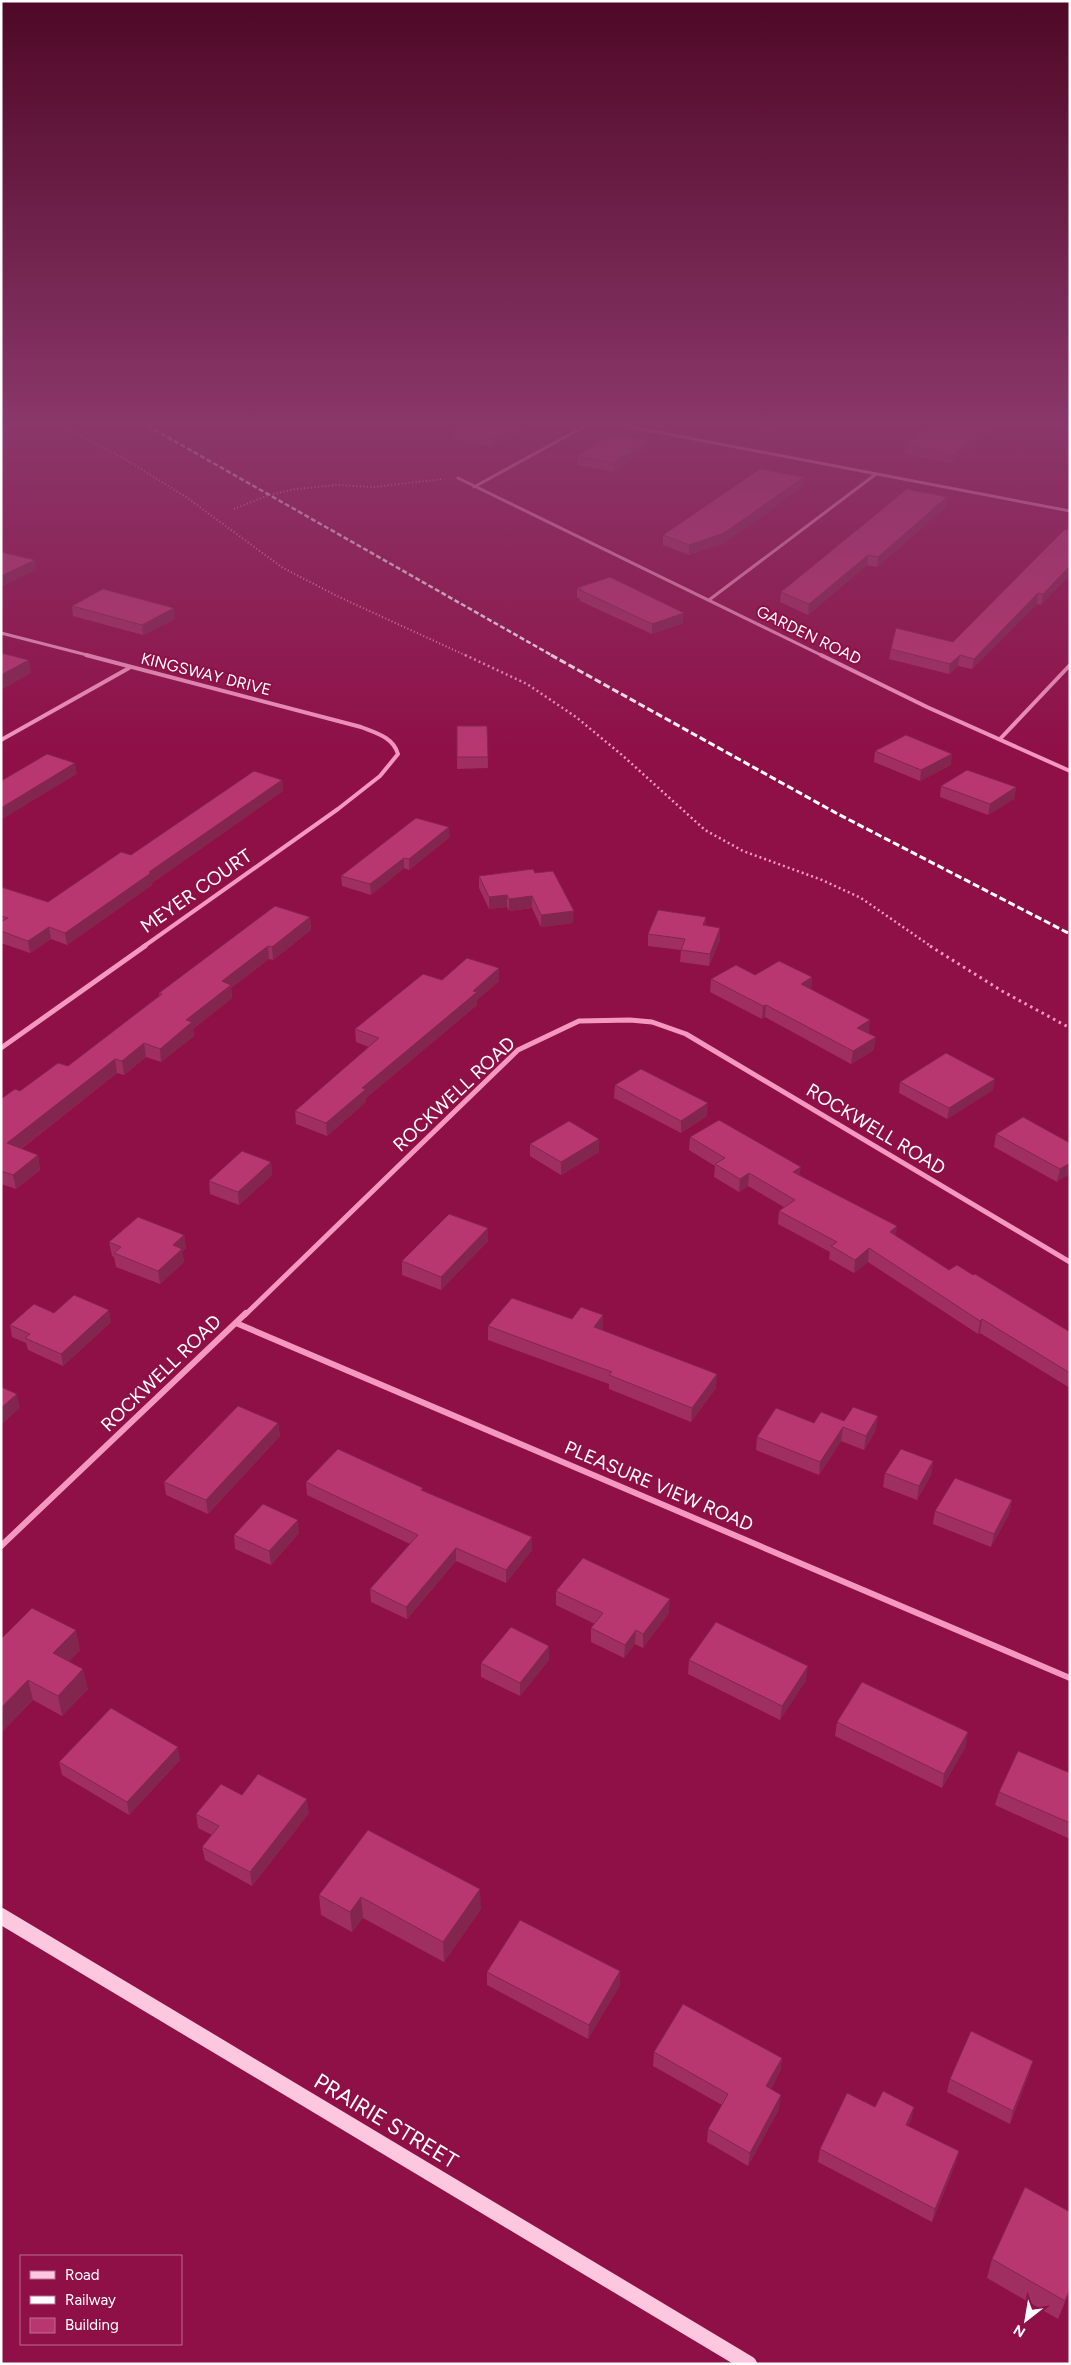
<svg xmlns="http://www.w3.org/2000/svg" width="1071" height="2365" viewBox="0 0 1071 2365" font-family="Figtree,sans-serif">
<rect width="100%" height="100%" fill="#8f0f47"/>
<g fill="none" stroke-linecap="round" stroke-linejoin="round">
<path stroke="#f498c1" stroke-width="2" stroke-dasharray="1 2.5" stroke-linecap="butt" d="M61 426 123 458 186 497 283 568 339 597 467 656
M234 509 269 495 296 489 336 485 374 487 442 479"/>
<path stroke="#f498c1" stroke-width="2.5" stroke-dasharray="2 3" stroke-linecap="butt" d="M465 655 527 684 576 717 622 755 705 830 743 851 822 880 861 898 932 947"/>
<path stroke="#f498c1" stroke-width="3" stroke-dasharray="2.5 4" stroke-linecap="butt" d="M930 946 1002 991 1070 1028"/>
<path stroke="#f498c1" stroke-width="3" d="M626 426 1070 511
M458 478 823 656
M474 487 585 426
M709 600 876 474
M1 633 91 656"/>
<path stroke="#f498c1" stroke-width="4" d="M86 655 361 727C376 733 393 737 398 754L380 776 338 809 143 947
M821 655 927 707 1070 771
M1000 739 1070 665
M1 740 129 668"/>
<path stroke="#f498c1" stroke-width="5" d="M1 1048 145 946
M245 1315 518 1050 579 1021 630 1020 652 1022 686 1034 1070 1262"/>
<path stroke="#f498c1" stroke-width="6" d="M236 1323 1070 1678
M1 1546 246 1313"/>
<path stroke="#fdc7df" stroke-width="16" d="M1 1916 749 2364"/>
<path stroke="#fff" stroke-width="2.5" stroke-dasharray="5 2.5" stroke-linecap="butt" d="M148 426 553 656"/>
<path stroke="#fff" stroke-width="3" stroke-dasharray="7 3" stroke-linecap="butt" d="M551 655 836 813 1070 934"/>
</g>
<path fill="#9f2f61" d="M463 426H532L493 447 454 439V431Z
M745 426H783L774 432Z
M931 426H1000L952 463 904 454 905 445Z
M648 450 613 472 577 465V456Z
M804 477 803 487 724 543 689 555 663 545V535Z
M946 507 877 567 867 565 808 615 780 602 781 592Z
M1065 529 1041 605 1037 604 972 669 958 666 949 674 889 659 891 649 953 642Z
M577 588 683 623 652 634 580 601V599L577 598Z
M72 606 175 619 143 635 73 616Z
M457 726H487L488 768 457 769Z
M875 751 951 765 920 781 874 762Z
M282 780 283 791 152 883V885L67 945 51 939 30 953 1 943V887L48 902 131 855Z
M941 786 1016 787 1014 799 988 815 940 797Z
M450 837 409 870 404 868 371 895 342 886 341 876Z
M535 873 573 923 541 927 532 908 509 911 507 907 489 909 479 888V876Z
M310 917 311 930 273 960 269 959 231 988 232 998 193 1029 194 1036 161 1062 146 1057 124 1075 117 1073 21 1149 38 1155 40 1170 16 1189 1 1184V1099L20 1091 68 1066 159 996V993Z
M706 926 720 928V940L709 966 680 962 681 950 648 946V934Z
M499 968V981L477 1000V1005L366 1098V1102L327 1136 296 1124 295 1111 369 1047 356 1042 355 1029 442 980Z
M755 975 812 977 811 989 869 1032 868 1033 874 1050 851 1064 765 1017 762 1019 710 992 711 979Z
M900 1082 993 1090 947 1119 899 1093Z
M615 1085 707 1116 681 1133 614 1098Z
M996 1134 1070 1143 1057 1182 994 1147Z
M690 1137 800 1175 949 1270 1070 1332V1388L980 1333 978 1334 868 1262 854 1273 829 1259 830 1252 778 1224 779 1211 784 1207 748 1186 739 1192 714 1177 715 1166 689 1150Z
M599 1139V1152L561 1175 530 1156V1144Z
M271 1162 272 1175 239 1205 210 1194 209 1181Z
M488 1228V1241L441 1290 402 1275V1261Z
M184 1235 186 1248 182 1252 184 1262 160 1284 116 1267 114 1257 112 1256 109 1242Z
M54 1313 111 1322 63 1366 28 1350 26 1343 12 1337 10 1325Z
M603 1315V1328L602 1330 716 1388 691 1422 609 1389V1384L488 1340V1326L572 1319Z
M844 1421 876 1430 864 1450 841 1441 819 1475 756 1450 757 1437 814 1423Z
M278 1423 280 1436 208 1514 166 1495 164 1482Z
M933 1461 931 1475 917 1500 883 1487 885 1473Z
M306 1482 423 1491 532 1537V1550L506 1583 456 1561 407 1619 371 1602 370 1589 410 1544 307 1495Z
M1012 1500 1009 1514 991 1547 933 1524 935 1511Z
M299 1533 271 1565 235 1549 234 1535Z
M556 1591 669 1613 643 1648 635 1644 624 1658 591 1642V1628L595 1624 556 1605Z
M1 1639 80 1650 69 1661 88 1689 62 1716 33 1700 1 1733Z
M549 1646V1660L520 1696 481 1677V1663Z
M689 1660 806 1680 780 1720 688 1674Z
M837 1722 966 1746 942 1788 835 1736Z
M180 1760 129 1815 62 1775 59 1762Z
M1070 1773V1839L995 1805 999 1792Z
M242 1795 309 1813 252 1886 205 1860 202 1847 212 1835 198 1828 196 1814Z
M368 1830 481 1909 444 1962 363 1918 352 1932 321 1915 319 1895Z
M620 1971V1985L588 2039 487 1985V1972Z
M654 2052 782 2058 780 2071 771 2089 779 2109 748 2166 707 2142 708 2129 722 2105 653 2066Z
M1029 2074 1010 2124 947 2092 950 2079Z
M875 2107H914L911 2120 908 2126 959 2151 955 2165 932 2222 818 2162 820 2149Z
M1070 2212V2296L1068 2295 1058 2319 987 2278 992 2259Z"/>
<path fill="#82264f" d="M516 426H532L493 447V438Z
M775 426H783L774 432Z
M990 426H1000L952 463 953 454Z
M649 441 648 450 613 472V463Z
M804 477 803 487 724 543 689 555V545Z
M947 497 946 507 877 567 878 557Z
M868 555 867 565 808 615 809 604Z
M35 560 36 570 1 587V576Z
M1070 566V575L1041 605 1043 594Z
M1038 593 1037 604 972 669 974 659Z
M174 608 175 619 143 635 142 625Z
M684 613 683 623 652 634V624Z
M960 655 958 666 949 674 950 664Z
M29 660 31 673 1 690V675Z
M952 754 951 765 920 781 921 770Z
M75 763 77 774 1 820V808Z
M282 780 283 791 152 883V885L67 945 65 933 149 872Z
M1016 787 1014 799 988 815 990 804Z
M449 827 450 837 409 870V859Z
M404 858V868L371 895 370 884Z
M507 895V907L489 909V897Z
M532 896V908L509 911V899Z
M574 911 573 923 541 927V915Z
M310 917 311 930 273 960 272 947Z
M706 917V929L703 925Z
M49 927 51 939 30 953 28 941Z
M720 928V940L709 966 710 954Z
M268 946 269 959 231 988 232 998 193 1029 194 1036 161 1062 160 1049 222 981Z
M499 968V981L477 1000V1005L366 1098V1102L327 1136 326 1123 362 1088Z
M812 977 811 990 801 984Z
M766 1005 765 1017 762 1019 763 1006Z
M870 1020 869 1032 856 1040 857 1028Z
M876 1037 874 1050 851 1064 853 1051Z
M144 1043 146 1057 124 1075 122 1061Z
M115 1059 117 1073 10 1157 7 1143Z
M995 1079 993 1090 947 1119 949 1108Z
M708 1103 707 1116 681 1133V1121Z
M599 1139V1152L561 1175V1162Z
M38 1155 40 1170 16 1189 13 1175Z
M271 1162 272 1175 239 1205 238 1192Z
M1070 1163V1174L1057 1182 1060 1169Z
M801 1167 799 1180 793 1172Z
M749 1173 748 1186 739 1192 740 1179Z
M897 1226 895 1240 890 1232Z
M488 1228V1241L441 1290V1277Z
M184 1235 186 1248 182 1252 184 1262 160 1284 158 1271 173 1245Z
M869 1248 868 1262 854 1273 855 1260Z
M109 1310 111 1322 63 1366 61 1354Z
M603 1315V1328L594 1340V1327Z
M982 1319 980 1333 978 1334 980 1321Z
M717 1374 716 1388 691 1422 692 1408Z
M17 1394 20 1408 1 1425V1408Z
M878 1416 876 1430 864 1450 866 1436Z
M278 1423 280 1436 208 1514 206 1500Z
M843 1427 841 1441 819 1475 820 1462Z
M933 1461 931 1475 917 1500 919 1486Z
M1012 1500 1009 1514 991 1547 994 1534Z
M298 1520 299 1533 271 1565 269 1551Z
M532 1537V1550L506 1583V1570Z
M456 1548V1561L407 1619 406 1607Z
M670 1599 669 1613 643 1648V1634Z
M76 1630 80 1650 58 1674 53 1653Z
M636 1630 635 1644 624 1658 625 1645Z
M549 1646V1660L520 1696V1683Z
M808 1666 806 1680 780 1720 782 1706Z
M83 1669 88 1689 62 1716 58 1696Z
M28 1680 33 1700 1 1733V1708Z
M968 1732 966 1746 942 1788 944 1774Z
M178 1747 180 1760 129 1815 127 1802Z
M307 1799 309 1813 252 1886 250 1872Z
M480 1889 481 1909 444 1962 443 1942Z
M361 1897 363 1918 352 1932 350 1912Z
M620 1971V1985L588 2039 589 2025Z
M782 2058 780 2071 765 2100 766 2086Z
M1033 2061 1029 2074 1010 2124 1013 2111Z
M781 2095 779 2109 748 2166 750 2153Z
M914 2107 911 2120 903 2138 906 2125Z
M959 2151 955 2165 932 2222 935 2209Z"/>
<path fill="#b93771" stroke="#82264f" d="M463 426H516L493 438 454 431Z
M931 426H990L953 454 905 445Z
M613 434 649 441 613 463 577 456Z
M760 469 804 477 724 533 689 545 663 535Z
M907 489 947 497 878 557 868 555 809 604 781 592Z
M1065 529 1070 530V566L1043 594 1038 593 974 659 960 655 950 664 891 649 896 628 953 642Z
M1 552 35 560 1 576Z
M610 577 684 613 652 624 580 590H582L577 588Z
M103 589 174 608 142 625 72 606Z
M1 653 29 660 1 675Z
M457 726H487L488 757H457Z
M906 735 952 754 921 770 875 751Z
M47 754 75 763 1 808V781Z
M967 770 1016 787 990 804 941 786Z
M254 771 282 780 149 872 151 873 65 933 49 927 28 941 1 931V922L8 918 1 916V887L48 902 121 852 131 855Z
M416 818 449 827 409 859 404 858 370 884 341 876Z
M533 869 535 873 553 871 574 911 541 915 532 896 509 899 507 895 489 897 479 876Z
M275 906 310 917 272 947 268 946 222 981 231 985 186 1020 192 1022 160 1049 144 1043 122 1061 115 1059 7 1143 38 1155 13 1175 1 1171V1099L15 1089 20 1091 58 1063 68 1066 162 994 159 993Z
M658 910 706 917 703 925 720 928 710 954 681 950 685 939 648 934Z
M467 958 499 968 473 991 477 992 362 1088 366 1089 326 1123 295 1111 379 1038 355 1029 423 974 442 980Z
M779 961 812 977 801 984 870 1020 857 1028 876 1037 853 1051 766 1005 763 1006 711 979 736 965 755 975Z
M946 1053 995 1079 949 1108 900 1082Z
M641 1069 708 1103 681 1121 615 1085Z
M1023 1117 1070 1143V1163L1060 1169 996 1134Z
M719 1120 801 1167 793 1172 897 1226 890 1232 949 1270 957 1265 973 1275 975 1274 1070 1332V1373L982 1319 980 1321 869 1248 855 1260 831 1246 837 1242 779 1211 795 1200 749 1173 740 1179 715 1164 725 1158 690 1137Z
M569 1121 599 1139 561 1162 530 1144Z
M242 1151 271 1162 238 1192 209 1181Z
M449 1214 488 1228 441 1277 402 1261Z
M138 1217 184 1235 173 1245 182 1249 158 1271 114 1253 121 1247 109 1242Z
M74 1295 109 1310 61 1354 25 1338 30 1334 10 1325 34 1304 54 1313Z
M512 1298 572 1319 581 1307 603 1315 594 1327 717 1374 692 1408 609 1375 612 1372 488 1326Z
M1 1387 17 1394 1 1408Z
M238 1406 278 1423 206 1500 164 1482Z
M853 1407 878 1416 866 1436 843 1427 820 1462 757 1437 776 1408 814 1423 821 1412 844 1421Z
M338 1449 423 1488 421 1490 532 1537 506 1570 456 1548 406 1607 370 1589 418 1535 306 1482Z
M901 1449 933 1461 919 1486 885 1473Z
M955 1478 1012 1500 994 1534 935 1511Z
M263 1504 298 1520 269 1551 234 1535Z
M583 1558 670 1599 643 1634 636 1630 625 1645 591 1628 603 1613 556 1591Z
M32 1608 76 1630 53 1653 83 1669 58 1696 28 1680 1 1708V1639Z
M716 1622 808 1666 782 1706 689 1660Z
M511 1627 549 1646 520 1683 481 1663Z
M862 1682 968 1732 944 1774 837 1722Z
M111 1708 178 1747 127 1802 59 1762Z
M1018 1751 1070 1773V1823L999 1792Z
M258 1774 307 1799 250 1872 202 1847 219 1826 196 1814 221 1784 242 1795Z
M368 1830 480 1889 443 1942 361 1897 350 1912 319 1895Z
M520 1920 620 1971 589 2025 487 1972Z
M683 2004 782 2058 766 2086 781 2095 750 2153 708 2129 728 2094 654 2052Z
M971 2031 1033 2061 1013 2111 950 2079Z
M883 2091 914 2107 906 2125 959 2151 935 2209 820 2149 847 2093 875 2107Z
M1025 2187 1070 2212V2288L1065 2301 992 2259Z"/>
<linearGradient id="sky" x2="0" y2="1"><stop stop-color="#4f0827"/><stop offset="0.56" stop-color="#8a3769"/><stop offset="1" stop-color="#8a3769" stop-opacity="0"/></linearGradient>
<rect width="1071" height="757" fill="url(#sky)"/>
<g text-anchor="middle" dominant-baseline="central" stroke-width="4" stroke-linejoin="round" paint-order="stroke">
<g font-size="16" fill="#fff" stroke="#8f0f47">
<text transform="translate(809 635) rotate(26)">GARDEN ROAD</text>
<text transform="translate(206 674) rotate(14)">KINGSWAY DRIVE</text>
</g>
<g font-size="19" fill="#fff" stroke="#8f0f47">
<text transform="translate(196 891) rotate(-35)">MEYER COURT</text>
<text transform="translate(454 1094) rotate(-43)">ROCKWELL ROAD</text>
<text transform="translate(876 1129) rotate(31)">ROCKWELL ROAD</text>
<text transform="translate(161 1373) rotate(-44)">ROCKWELL ROAD</text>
<text transform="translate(659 1486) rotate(23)">PLEASURE VIEW ROAD</text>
</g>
<g font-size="22" fill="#fff" stroke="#8f0f47">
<text transform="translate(386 2121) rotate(31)">PRAIRIE STREET</text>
</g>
</g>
<rect width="1071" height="2365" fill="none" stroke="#ffffff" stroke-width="5"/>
<rect x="20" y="2255" width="162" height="90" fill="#8f0f47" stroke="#bc6f91"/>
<rect x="30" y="2271" width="25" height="8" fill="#fdc7df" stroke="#bc6f91"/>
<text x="65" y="2280" font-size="15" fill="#ffffff">Road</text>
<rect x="30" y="2296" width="25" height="8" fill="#ffffff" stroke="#bc6f91"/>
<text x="65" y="2305" font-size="15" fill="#ffffff">Railway</text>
<rect x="30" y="2318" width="25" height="15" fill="#b93771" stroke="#bc6f91"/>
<text x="65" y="2330" font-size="15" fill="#ffffff">Building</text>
<g transform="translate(1026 2320) rotate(211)" stroke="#8f0f47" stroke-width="4" paint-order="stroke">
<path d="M0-4L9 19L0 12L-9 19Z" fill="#ffffff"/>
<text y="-8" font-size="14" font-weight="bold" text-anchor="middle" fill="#ffffff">N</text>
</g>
</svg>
